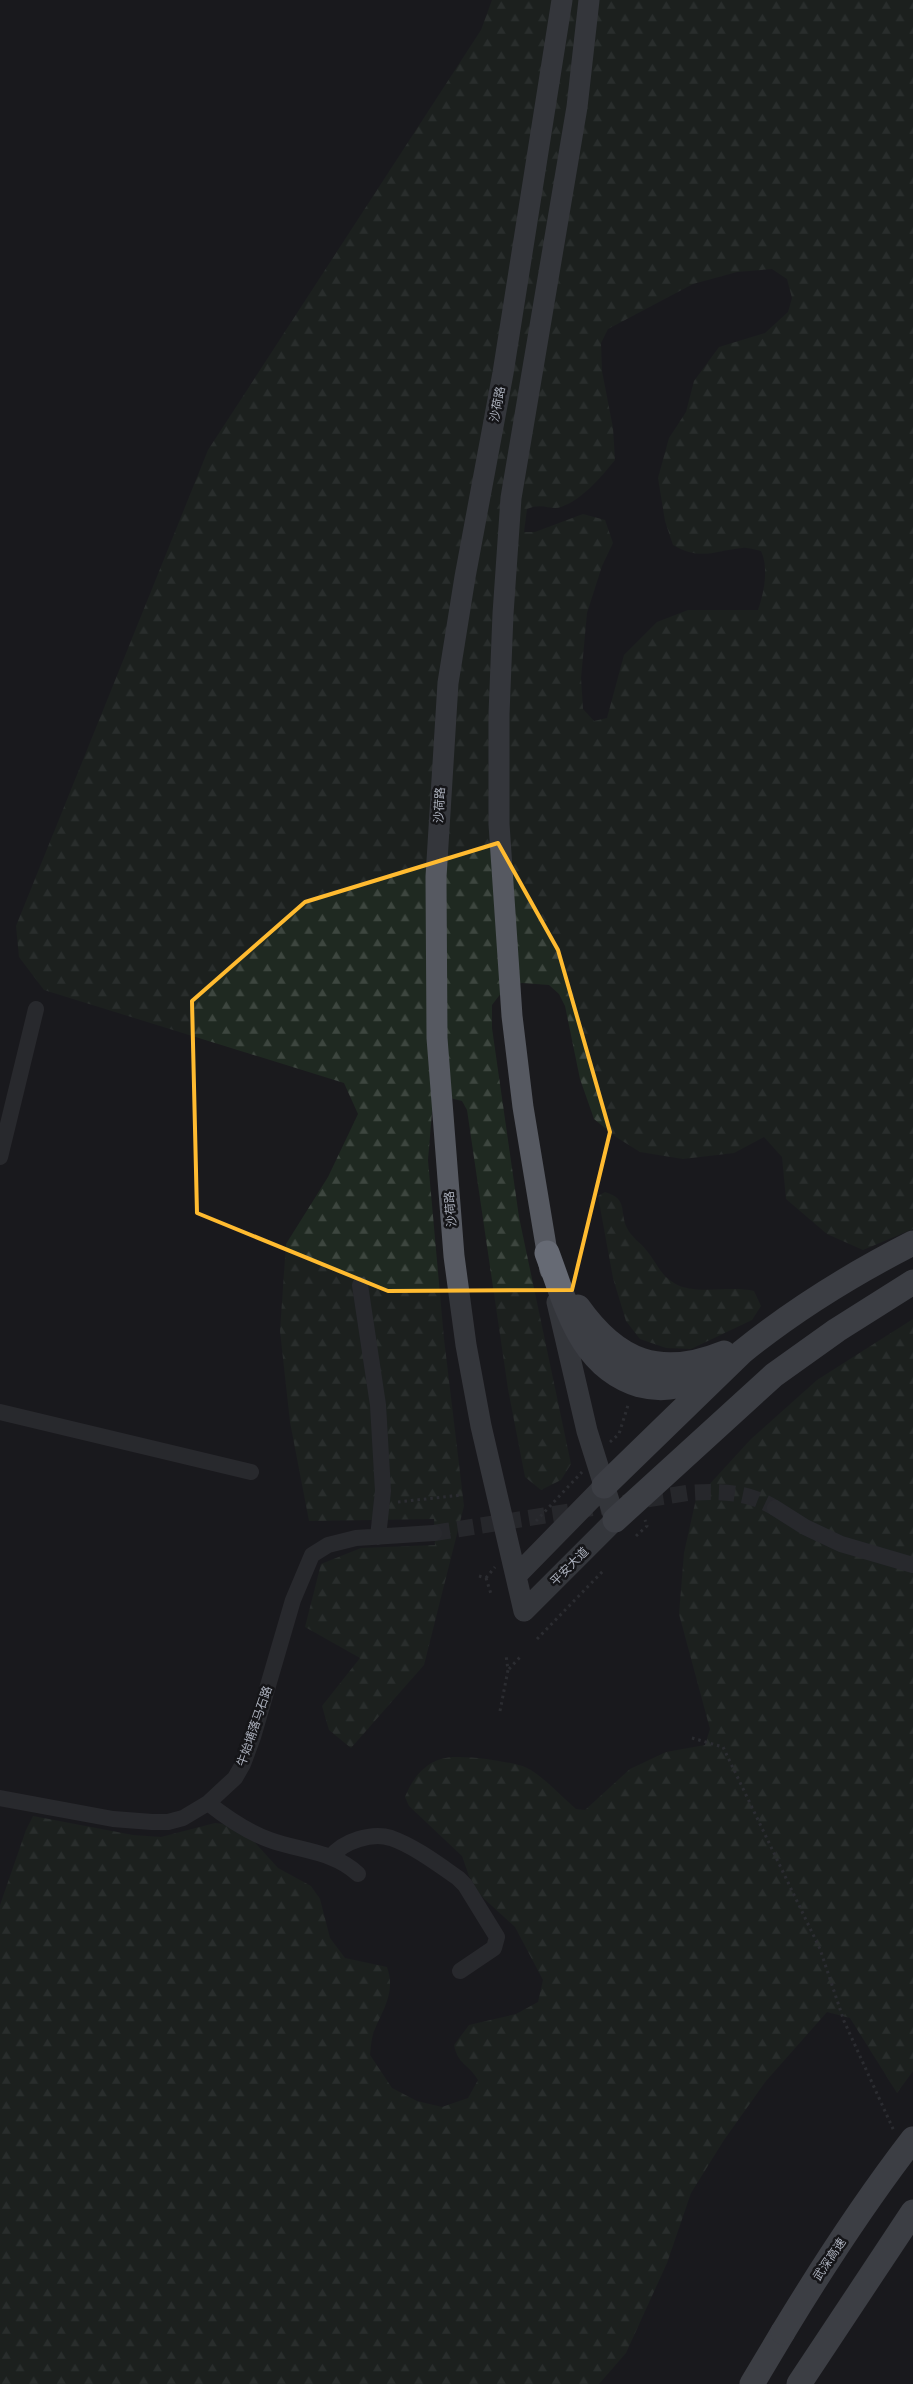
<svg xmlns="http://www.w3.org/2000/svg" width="913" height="2384" viewBox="0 0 913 2384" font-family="'Open Sans','Noto Sans SC',sans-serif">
<defs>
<pattern id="forest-firs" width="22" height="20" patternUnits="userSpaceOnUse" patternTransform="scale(1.25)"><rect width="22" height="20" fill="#1f2921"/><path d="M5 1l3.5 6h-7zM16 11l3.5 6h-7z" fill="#3d463f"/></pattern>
</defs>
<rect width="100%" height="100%" fill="#1a1a1d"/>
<path fill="url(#forest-firs)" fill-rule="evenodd" d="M492 0H913V1229L863 1250 827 1234 786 1199 782 1157 764 1137 734 1153 683 1159 640 1152 616 1137 594 1119 580 1079 565 1006 559 994 549 985 522 983 505 988 492 1005V1028L519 1217 571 1464 561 1480 541 1490 525 1477 508 1389 467 1110 462 1101 450 1098 436 1101 432 1112 428 1160 444 1339 464 1506 424 1665 351 1748 329 1730 322 1706 360 1658 305 1627 321 1564 361 1548 435 1545 434 1519 309 1521 290 1422 280 1331 286 1244 328 1177 358 1114 344 1083 44 990 19 957 16 926 208 450 481 30ZM772 269 787 279 792 298 788 312 765 333 719 347 694 381 686 412 669 438 658 478 665 521 673 545C701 561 713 551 742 548 748 547 755 550 761 551 769 568 764 593 758 610H688L657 622 624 655 607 718 594 721 583 709 581 678 587 613 602 566 613 543 605 520 583 514 535 532H524L527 509C543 502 551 511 561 507 583 499 601 477 615 460L613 428 602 371 601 343 608 329 693 284 737 272Z
M605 1192C629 1199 619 1212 627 1228 631 1237 641 1243 647 1251 657 1263 660 1275 674 1283 695 1296 730 1285 754 1291L761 1306 752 1320 691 1349 666 1348 640 1339 626 1321 613 1278 598 1196Z
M913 1319V2071L897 2093 850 2018 827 2012 766 2081 724 2140 691 2193 667 2263 626 2353 599 2384H0V1905L26 1830 33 1816 133 1835 161 1837 215 1823 234 1825 249 1836 278 1868 311 1886 320 1899 330 1938 345 1958 387 1967C396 1992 383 2009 374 2031 371 2039 371 2048 370 2055L392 2088 417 2101 442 2107 468 2098 478 2080C468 2063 458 2065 454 2045L469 2025 516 2014 538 2002 543 1980 515 1927 480 1895 469 1876 462 1856 409 1806 405 1797C412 1780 422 1765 441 1759 457 1753 508 1761 525 1767 541 1774 562 1797 576 1809L585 1810 630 1769 666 1752 705 1745 710 1729 679 1614 684 1553 696 1499 751 1439 817 1380Z"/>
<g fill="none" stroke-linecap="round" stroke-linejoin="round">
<path stroke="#37383d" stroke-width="16" stroke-dasharray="16 8" stroke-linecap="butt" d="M434 1533 687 1493C719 1491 747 1491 775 1508"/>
<path stroke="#414349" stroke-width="3" stroke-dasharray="2.5 4" stroke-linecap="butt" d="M610 1442 619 1434 629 1402
M398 1502 462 1495
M536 1521 582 1472
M636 1536 647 1526 645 1520
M479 1576 486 1578
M486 1578 491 1594
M486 1578 495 1567
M537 1639 603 1571
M509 1669 521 1656
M500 1711 508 1670 506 1655
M692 1738 723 1747 820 1949 844 2021 894 2131"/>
<path stroke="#3b3c42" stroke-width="16" d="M0 1157 36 1009
M360 1285 378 1405 383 1491 378 1537
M0 1412 251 1472
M775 1508 805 1527 841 1544 913 1565
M0 1798 113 1819 152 1822H168L183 1818 208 1803 235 1778 243 1764 253 1737 293 1600 312 1555 328 1545 356 1538 434 1533
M208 1803C227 1818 247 1832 270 1840 300 1851 334 1851 358 1874
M331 1857C343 1841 372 1832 391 1838 414 1846 438 1864 458 1878L465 1885 497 1937 494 1948 460 1971"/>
<path stroke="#565961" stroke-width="21" d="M550 1270 523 1107 512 1016 499 824V714L503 614 511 498 577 107 589 0
M516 1576 604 1486
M524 1611 615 1520 587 1431 557 1302
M524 1611 481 1426 466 1345 454 1256 437 1038 436 877 448 683 465 577 503 373 562 0"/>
<path stroke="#666a74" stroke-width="25" d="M547 1253C567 1306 580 1367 640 1385 667 1392 689 1385 713 1371
M578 1307C617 1362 660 1379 724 1353
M604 1486 742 1352C794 1310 854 1273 913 1243
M615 1520 774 1375 837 1330 913 1282
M752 2384 783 2332
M799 2384 913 2212"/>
<path stroke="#666a74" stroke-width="25" d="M783 2332C823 2266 866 2200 913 2139"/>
</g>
<path d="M0 0H913V2384H0ZM498 843 558 950 610 1132 572 1290 388 1291 197 1213 192 1001 305 902Z" fill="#1a1a1d" fill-opacity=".55" fill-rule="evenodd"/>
<path fill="none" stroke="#ffbb30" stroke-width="4" stroke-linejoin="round" d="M498 843 558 950 610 1132 572 1290 388 1291 197 1213 192 1001 305 902Z"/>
<g text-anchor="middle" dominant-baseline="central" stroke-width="5" stroke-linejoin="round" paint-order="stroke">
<g font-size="12" fill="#acb1bd" stroke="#151518">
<text transform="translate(497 404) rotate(-79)">沙荷路</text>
<text transform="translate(439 805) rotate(-87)">沙荷路</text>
<text transform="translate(450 1209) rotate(-95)">沙荷路</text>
<text transform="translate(569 1566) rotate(-45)">平安大道</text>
<text transform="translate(254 1726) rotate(-71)">牛始埔落马石路</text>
<text transform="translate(829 2259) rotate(-56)">武深高速</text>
</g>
</g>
</svg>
